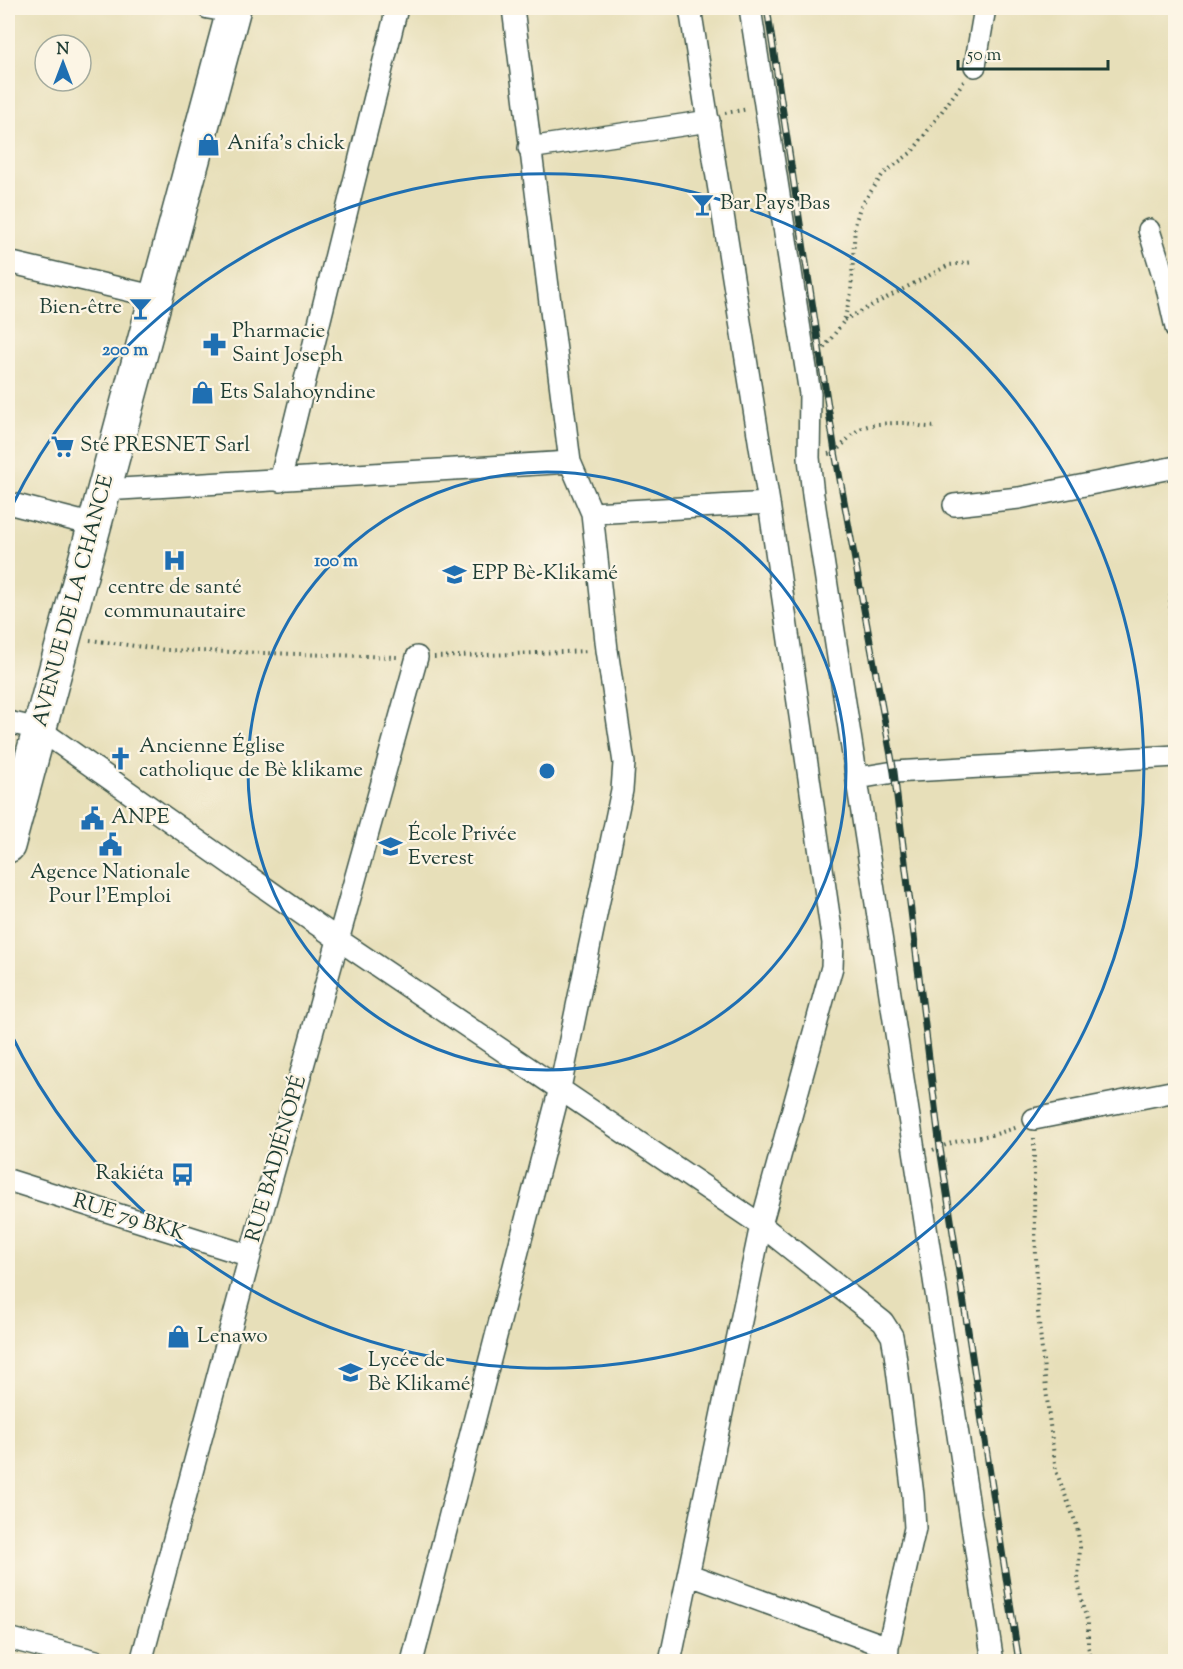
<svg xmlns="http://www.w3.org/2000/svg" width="1183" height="1669" viewBox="0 0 1183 1669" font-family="'Sorts Mill Goudy',serif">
<rect width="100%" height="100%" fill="#fcf5e5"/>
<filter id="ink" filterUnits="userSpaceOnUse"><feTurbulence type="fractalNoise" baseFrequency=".0167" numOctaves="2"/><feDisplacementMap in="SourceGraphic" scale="12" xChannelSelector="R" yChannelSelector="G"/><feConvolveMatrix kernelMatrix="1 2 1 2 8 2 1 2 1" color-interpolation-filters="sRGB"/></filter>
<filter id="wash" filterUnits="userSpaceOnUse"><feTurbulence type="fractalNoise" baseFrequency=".008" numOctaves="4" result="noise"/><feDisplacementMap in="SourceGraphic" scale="24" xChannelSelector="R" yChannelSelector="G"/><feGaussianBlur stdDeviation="1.35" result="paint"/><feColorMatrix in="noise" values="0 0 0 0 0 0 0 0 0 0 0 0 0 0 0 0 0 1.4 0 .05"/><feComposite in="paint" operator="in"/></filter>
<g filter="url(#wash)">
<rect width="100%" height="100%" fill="#e7dfb9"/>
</g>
<g filter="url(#ink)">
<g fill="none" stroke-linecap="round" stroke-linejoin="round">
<defs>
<path id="minor" d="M208 8 233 12
M750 8 810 394 809 458 813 495 993 1662
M975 66 985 8
M529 148 709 121
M1149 230 1167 288 1176 328
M8 262 157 297
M280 481 397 8
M104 490 570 462
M8 503 94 525
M954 505 1019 498 1176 467
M592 513 769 503
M8 722 39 729 339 940 761 1225 883 1322 892 1336 895 1353 913 1495 915 1528 888 1647 887 1662
M858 778 894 772 1176 756
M1034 1119 1176 1091
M8 1180 250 1256
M690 1575 888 1647
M8 1638 100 1662
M141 1662 250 1256 417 657
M412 1662 560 1088 622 790 624 763 607 650 592 513 570 462 513 8
M670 1662 761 1225 832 967 833 943 769 503 690 8"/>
<path id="primary" d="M8 846 234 8"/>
</defs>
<use href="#minor" stroke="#3d5548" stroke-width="24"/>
<use href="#primary" stroke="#3d5548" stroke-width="36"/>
<path stroke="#3d5548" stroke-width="4" stroke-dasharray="1.5 4.5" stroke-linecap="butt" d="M725 113 748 109
M844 320 949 265 974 262
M824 348 844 321 851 293 855 225 860 207 883 174 912 152 964 81
M828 454C843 450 848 434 862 428 873 423 892 423 904 423 916 424 925 429 937 426
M1176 571C1167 594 1170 617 1176 640
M90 640 166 650 397 657
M434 657 589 651
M1034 1138V1198L1038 1313 1049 1417 1056 1471 1077 1526 1080 1547 1078 1579 1082 1604 1088 1623V1646L1092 1662
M933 1150 954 1142 996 1134 1018 1127"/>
<use href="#minor" stroke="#fff" stroke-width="21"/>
<use href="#primary" stroke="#fff" stroke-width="33"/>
<defs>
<path id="rail" d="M767 8 835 452 894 772 940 1148 1019 1662"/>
</defs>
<use href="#rail" stroke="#1f3d34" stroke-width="7"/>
<use href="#rail" stroke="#fcf5e5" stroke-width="4.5" stroke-dasharray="14" stroke-linecap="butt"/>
</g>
</g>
<g fill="none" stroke="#1f6fb2" stroke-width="3">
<circle cx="547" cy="771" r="299"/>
<path d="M8 514A597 597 0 1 1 8 1028"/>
</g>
<defs>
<symbol id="shop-bare" viewBox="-9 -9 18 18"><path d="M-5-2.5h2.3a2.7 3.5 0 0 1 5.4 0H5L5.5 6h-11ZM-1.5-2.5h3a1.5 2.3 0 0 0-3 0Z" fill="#1f6fb2" stroke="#fcf5e5" stroke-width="2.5" paint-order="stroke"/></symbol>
<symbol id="bar-bare" viewBox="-9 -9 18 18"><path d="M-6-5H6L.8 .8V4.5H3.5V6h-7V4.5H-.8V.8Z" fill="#1f6fb2" stroke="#fcf5e5" stroke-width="2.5" paint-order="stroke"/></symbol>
<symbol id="pharmacy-bare" viewBox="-9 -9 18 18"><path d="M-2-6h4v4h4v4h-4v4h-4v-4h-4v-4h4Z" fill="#1f6fb2" stroke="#fcf5e5" stroke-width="2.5" paint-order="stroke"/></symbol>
<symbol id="supermarket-bare" viewBox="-9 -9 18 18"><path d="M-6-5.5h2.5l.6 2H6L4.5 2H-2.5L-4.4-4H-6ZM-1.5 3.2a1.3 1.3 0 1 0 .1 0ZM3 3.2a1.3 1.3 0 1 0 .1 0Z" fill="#1f6fb2" stroke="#fcf5e5" stroke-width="2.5" paint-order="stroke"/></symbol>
<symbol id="hospital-bare" viewBox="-9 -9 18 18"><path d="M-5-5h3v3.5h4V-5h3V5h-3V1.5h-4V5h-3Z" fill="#1f6fb2" stroke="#fcf5e5" stroke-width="2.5" paint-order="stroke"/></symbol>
<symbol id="school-bare" viewBox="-9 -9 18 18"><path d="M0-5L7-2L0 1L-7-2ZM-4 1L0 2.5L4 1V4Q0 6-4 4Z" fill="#1f6fb2" stroke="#fcf5e5" stroke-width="2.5" paint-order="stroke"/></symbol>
<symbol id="church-bare" viewBox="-9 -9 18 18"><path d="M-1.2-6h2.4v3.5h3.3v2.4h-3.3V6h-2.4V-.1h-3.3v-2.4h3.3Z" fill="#1f6fb2" stroke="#fcf5e5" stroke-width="2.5" paint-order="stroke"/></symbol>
<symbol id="civic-bare" viewBox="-9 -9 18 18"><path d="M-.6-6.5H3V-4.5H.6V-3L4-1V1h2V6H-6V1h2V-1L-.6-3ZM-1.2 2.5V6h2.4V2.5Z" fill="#1f6fb2" stroke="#fcf5e5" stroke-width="2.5" paint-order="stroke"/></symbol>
<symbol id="bus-bare" viewBox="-9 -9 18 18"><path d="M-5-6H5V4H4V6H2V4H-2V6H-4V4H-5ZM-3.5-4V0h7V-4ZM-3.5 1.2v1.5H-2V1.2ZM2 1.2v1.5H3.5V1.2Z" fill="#1f6fb2" stroke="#fcf5e5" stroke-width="2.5" paint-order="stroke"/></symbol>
</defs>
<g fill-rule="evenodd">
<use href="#shop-bare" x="192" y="128" width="33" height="33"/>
<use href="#bar-bare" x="686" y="188" width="33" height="33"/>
<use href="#bar-bare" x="124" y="292" width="33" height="33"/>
<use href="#pharmacy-bare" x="198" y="328" width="33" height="33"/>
<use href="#shop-bare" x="186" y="376" width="33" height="33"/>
<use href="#supermarket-bare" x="46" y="430" width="33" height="33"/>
<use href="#hospital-bare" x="158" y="544" width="33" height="33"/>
<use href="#school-bare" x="438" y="558" width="33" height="33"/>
<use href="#church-bare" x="104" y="742" width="33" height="33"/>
<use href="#civic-bare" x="76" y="802" width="33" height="33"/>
<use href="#civic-bare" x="94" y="828" width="33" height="33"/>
<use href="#school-bare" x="374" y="830" width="33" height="33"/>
<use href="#bus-bare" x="166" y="1158" width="33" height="33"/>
<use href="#shop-bare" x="162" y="1320" width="33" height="33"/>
<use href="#school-bare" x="334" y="1356" width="33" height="33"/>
</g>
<g text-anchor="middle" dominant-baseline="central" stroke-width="4.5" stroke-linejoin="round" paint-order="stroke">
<g font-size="21" fill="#1f3d34" stroke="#fcf5e5" text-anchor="start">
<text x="227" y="144">Anifa's chick</text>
<text x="720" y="204">Bar Pays Bas</text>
<text x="122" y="308" text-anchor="end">Bien-être</text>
<text x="232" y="332">Pharmacie<tspan x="232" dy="24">Saint Joseph</tspan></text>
<text x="220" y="393">Ets Salahoyndine</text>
<text x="80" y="446">Sté PRESNET Sarl</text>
<text x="472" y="574">EPP Bè-Klikamé</text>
<text x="175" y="588" text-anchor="middle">centre de santé<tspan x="175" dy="24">communautaire</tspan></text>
<text x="139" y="747">Ancienne Église<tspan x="139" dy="24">catholique de Bè klikame</tspan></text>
<text x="111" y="818">ANPE</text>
<text x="408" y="835">École Privée<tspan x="408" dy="24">Everest</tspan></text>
<text x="110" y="873" text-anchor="middle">Agence Nationale<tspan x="110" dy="24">Pour l'Emploi</tspan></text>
<text x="164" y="1174" text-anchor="end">Rakiéta</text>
<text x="197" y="1337">Lenawo</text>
<text x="368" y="1361">Lycée de<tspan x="368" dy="24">Bè Klikamé</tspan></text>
</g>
<g font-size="21" fill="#1f3d34" stroke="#fcf5e5">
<text transform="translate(74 601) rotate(-75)">AVENUE DE LA CHANCE</text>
<text transform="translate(277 1159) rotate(-74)">RUE BADJÉNOPÉ</text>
<text transform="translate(129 1218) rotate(17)">RUE 79 BKK</text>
</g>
</g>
<circle cx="547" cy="771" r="9" fill="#1f6fb2" stroke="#fcf5e5" stroke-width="3"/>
<g font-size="18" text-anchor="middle" font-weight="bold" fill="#1f6fb2" stroke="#fcf5e5" stroke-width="4.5" stroke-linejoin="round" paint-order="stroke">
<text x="125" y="355">200 m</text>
<text x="336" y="566">100 m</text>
</g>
<rect width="1183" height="1669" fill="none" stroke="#fcf5e5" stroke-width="30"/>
<g transform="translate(63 63)"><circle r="28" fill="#fcf5e5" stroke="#a4ab9e" stroke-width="1.5"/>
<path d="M0-4.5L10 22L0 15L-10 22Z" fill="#1f6fb2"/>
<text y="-9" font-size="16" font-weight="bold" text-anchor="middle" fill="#1f3d34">N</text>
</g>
<path d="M958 60v9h150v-9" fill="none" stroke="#1f3d34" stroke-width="3"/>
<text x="967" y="60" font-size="18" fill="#1f3d34" stroke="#fcf5e5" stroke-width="4.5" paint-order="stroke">50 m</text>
</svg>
